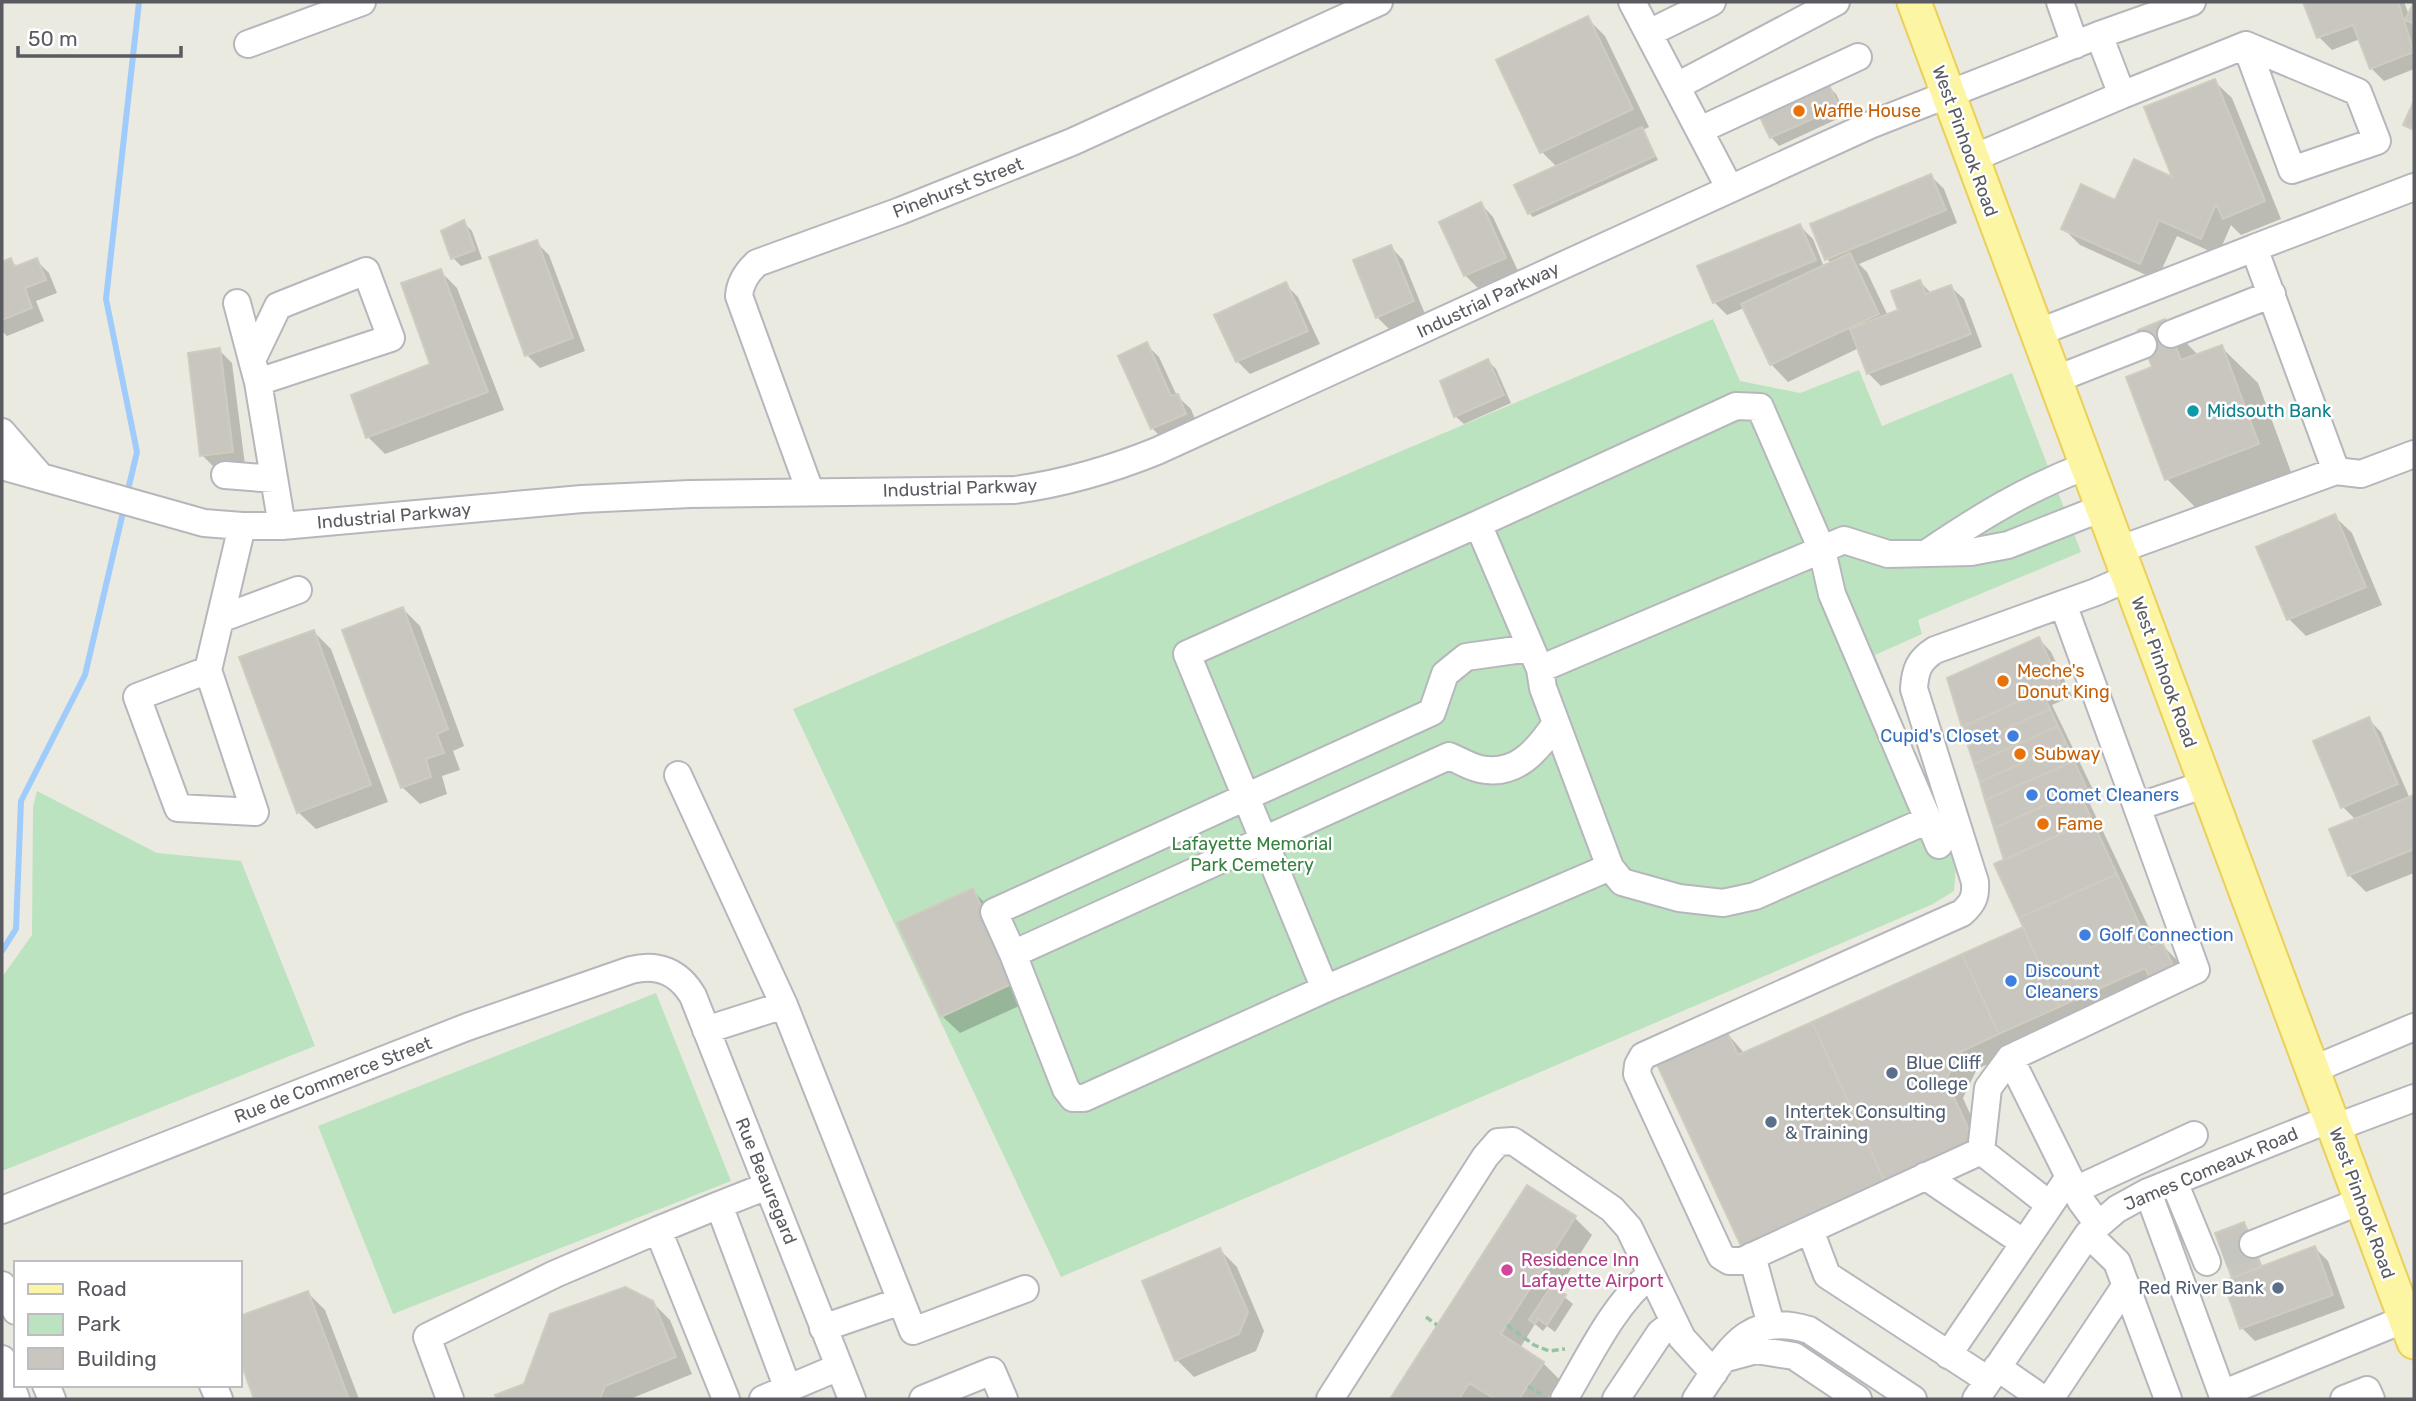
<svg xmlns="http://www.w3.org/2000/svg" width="2416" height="1401" viewBox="0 0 2416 1401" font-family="Rubik,sans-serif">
<rect width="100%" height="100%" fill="#ebeae0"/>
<path fill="#bce3c0" d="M1713 319 1740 381 1800 393 1859 370 1882 426 2012 373 2081 552 1918 620 1922 634 1875 655 1956 866 1954 891 1933 904 1061 1277 793 709Z
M37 791 157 853 241 861 315 1046 2 1171V977L32 935 33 807Z
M656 993 731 1181 393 1314 318 1126Z"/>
<path fill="#0003" d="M2305 2H2404L2409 15 2414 5V69L2384 81 2371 68 2360 39 2332 50 2319 37Z
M1588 19 1605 36 1649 127 1643 130 1658 160 1533 217 1529 213 1557 167 1542 152Z
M2214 81 2232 98 2281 219 2241 235 2231 225 2218 255 2177 236 2157 280 2080 245 2063 228 2175 180Z
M1827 85 1836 94 1846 115 1779 146 1771 137Z
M1931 176 1944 189 1957 223 1859 264 1867 272 1888 316 1901 311 1920 282 1932 294 1951 287 1964 299 1982 347 1881 386 1868 373 1859 348 1788 382 1771 364 1744 308 1727 315 1714 302 1700 267 1800 226 1813 239 1824 267 1831 263 1827 259Z
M1481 204 1493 217 1518 271 1478 288 1465 275Z
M464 223 472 231 482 259 461 266 453 258Z
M536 242 549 255 585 351 540 368 527 355Z
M1391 247 1403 260 1425 314 1390 330 1377 317Z
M11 260 17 267 36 260 49 273 57 293 36 301 44 321 7 336 2 331V264Z
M440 271 457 288 504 410 385 454 368 437 432 365Z
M1285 284 1298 297 1320 344 1250 374 1237 361Z
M2165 321 2199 356 2221 347 2258 383 2294 480 2203 515 2167 479 2154 368Z
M1146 344 1159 357 1177 396 1191 409 1198 427 1165 441 1152 428Z
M219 350 232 363 245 465 215 468 202 455Z
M1488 361 1496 369 1511 403 1464 424 1455 416Z
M2334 516 2352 533 2382 605 2306 636 2289 619Z
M403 609 420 626 464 746 453 751 460 770 442 776 447 794 420 804 402 787Z
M314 632 331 649 388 802 316 829 298 812Z
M2039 639 2051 652 2072 696 2052 705 2098 800 2090 804 2158 947 2162 945 2179 962 2190 986 2015 1052 1977 1069 1963 1098 1990 1159 1759 1263 1742 1245 1726 1032 1745 1054 2025 928 2006 861Z
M2368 719 2381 732 2410 799 2414 797V873L2366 892 2349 875 2356 820 2343 807Z
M973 891 990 908 1032 1000 960 1033 942 1016Z
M1527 1188 1575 1218 1592 1235 1557 1291 1573 1304 1555 1332 1547 1326 1543 1331 1535 1324 1520 1348 1543 1363 1560 1380 1547 1399H1392Z
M2244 1224 2247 1227 2263 1268 2315 1248 2328 1261 2345 1308 2255 1341 2242 1328Z
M1220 1250 1237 1267 1264 1331 1256 1351 1194 1377 1177 1360Z
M308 1293 325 1310 359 1399H256L240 1355V1318Z
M652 1302 670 1320 692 1374 630 1399H498L497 1396 525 1385Z"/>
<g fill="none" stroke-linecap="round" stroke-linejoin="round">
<path stroke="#a0ccfb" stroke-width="6" d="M127 494 137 452 106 299 139 2
M2 951 16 929 21 801 85 675 124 508"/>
</g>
<path fill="#c8c6bf" stroke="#cfccbf" stroke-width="2" d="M2303 2H2398L2414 52 2370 69 2353 25 2317 38Z
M2414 2V24L2405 20Z
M1588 16 1633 109 1540 153 1496 60Z
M2215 79 2265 201 2223 219 2216 204 2201 239 2159 220 2140 264 2061 229 2081 184 2115 200 2134 159 2172 177 2144 107Z
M1828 83 1839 107 1770 138 1759 115Z
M2414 101V130L2403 125Z
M1642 127 1655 156 1528 214 1514 185Z
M1931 174 1946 210 1825 260 1810 224Z
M1481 202 1506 258 1464 276 1439 222Z
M464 220 475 250 451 259 441 231Z
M1800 224 1816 260 1713 303 1697 266Z
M537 240 573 338 525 356 489 257Z
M1391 245 1414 301 1376 318 1353 260Z
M1850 253 1879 314 1770 365 1741 304Z
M11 258 14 267 37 258 46 280 25 288 32 308 2 320V262Z
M441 269 488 392 366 438 351 395 430 364 401 283Z
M1920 280 1926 294 1951 285 1971 334 1867 374 1850 329 1898 310 1891 291Z
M1286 282 1308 331 1236 362 1214 315Z
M2165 319 2181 360 2222 345 2259 444 2165 480 2126 377 2152 367 2138 330Z
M1147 342 1171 396 1178 394 1186 414 1151 429 1118 356Z
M220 348 233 452 200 456 188 353Z
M1488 359 1504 395 1454 417 1440 381Z
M2335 514 2366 587 2287 620 2256 547Z
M403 607 448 729 437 734 444 753 426 759 431 777 401 788 342 630Z
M314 630 371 785 297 813 239 657Z
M2039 637 2060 683 1962 727 1947 678Z
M2042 691 2050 709 1968 746 1962 727Z
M2050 709 2058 726 1974 764 1968 746Z
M2369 717 2398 784 2341 808 2313 741Z
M2058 726 2066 743 1980 782 1974 764Z
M2066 743 2074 761 1985 800 1980 782Z
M2074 761 2086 787 1994 828 1985 800Z
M2078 790 2092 820 2004 860 1994 828Z
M2414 795V849L2348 876 2329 829Z
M2092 820 2117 874 2019 918 1994 864Z
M2117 874 2150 948 2162 942 2174 968 2150 979 2145 968 2059 1007 2019 918Z
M973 888 1016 982 941 1017 897 923Z
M2023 927 2059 1007 1999 1034 1962 954Z
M1962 954 1999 1034 1960 1052 1946 1080 1974 1141 1885 1182 1812 1022Z
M1812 1022 1885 1182 1741 1246 1656 1062 1726 1030 1738 1055Z
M1527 1185 1576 1216 1501 1334 1544 1362 1519 1399H1495L1469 1383 1459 1399H1390Z
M2244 1222 2261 1267 2232 1278 2215 1233Z
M2315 1246 2333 1295 2240 1329 2223 1281Z
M1220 1248 1248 1312 1239 1334 1175 1361 1142 1281Z
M1552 1285 1566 1295 1547 1325 1538 1319 1535 1324 1529 1320Z
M625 1287 653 1301 676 1357 605 1386 600 1399H497L495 1395 524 1384 550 1314Z
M308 1291 349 1399H254L240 1360V1316Z"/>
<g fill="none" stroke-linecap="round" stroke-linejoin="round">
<path stroke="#c6c6c0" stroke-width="26" stroke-dasharray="26 13" stroke-linecap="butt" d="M2223 1255 2253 1244"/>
<defs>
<path id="minor" d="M1632 2 1730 189
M2060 2 2075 45
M1649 33 1712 2
M2099 35 2192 2
M248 44 362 2
M1677 86 1836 2
M2122 95 2246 45 2292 170 2377 141 2358 92 2246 45
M1700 130 1858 57
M2254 248 2414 187
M237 303 252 360
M2037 333 2254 248 2336 471 2118 550
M2171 334 2272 294
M2054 380 2143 345
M258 382 391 338 366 271 278 306 252 360 258 382 282 526
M2 432 41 477 204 523 242 526H282L582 499 690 494 1015 490C1065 483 1110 470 1157 451L1870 125 2099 35 2122 95 1971 159
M2 466 41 477
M2336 471 2361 474 2414 454
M225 475 274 479
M810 491 739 296C740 282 747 272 757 263L900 211 1072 142 1379 2
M1478 524 1736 406 1760 407 1822 550 1832 594 1939 845
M1927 553C1980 517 2026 489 2086 466
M2063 604 2137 807 2206 784
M220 619 298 590
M1531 648 1466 657 1445 674 1432 712 994 912 1013 954 1066 1089 1073 1098H1084L1325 989 1610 867 1622 882 1679 898 1723 903 1755 896 1928 820
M1540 669 1844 540 1888 554 1971 552 2008 545 2102 508
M208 670 137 697 178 808 255 812 208 670 242 526
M678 775 784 1005
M1013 954 1449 756C1459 760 1470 767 1480 769 1516 777 1538 750 1556 723
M1325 989 1187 654 1478 524 1540 669 1543 688 1610 867
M706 1030 784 1005 913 1331 1025 1289
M2010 1058 1988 1088 1981 1151 1742 1261H1729L1721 1256 1637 1074 1638 1065 1643 1056 1962 913C1973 903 1976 897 1975 882L1914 689C1915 670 1919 660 1935 650L2096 592 2128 578
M2312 1070 2414 1027
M2334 1128 2414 1098
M1981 1151 2050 1205
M1925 1176 2024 1243
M2174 1182 2207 1262
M2075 1190 2194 1135
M2148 1192 2224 1399
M719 1205 767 1186
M2 1210 467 1027 631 970C658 963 679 972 693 996L852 1399
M2098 1224 2081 1201 2010 1058 2196 970 2137 807
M1810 1230 1827 1275 1988 1380
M2088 1234 2117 1262 2168 1399
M2253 1244 2361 1201
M1752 1256 1771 1325
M2 1285 16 1311
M823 1328 901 1301
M1948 1355 2069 1177
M2 1359 16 1399
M1723 1359 1756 1350 1794 1356 1858 1399
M1997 1367 2043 1399
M46 1385 52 1399
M213 1385 219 1399
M2222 1394 2405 1319
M450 1399 427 1337 555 1274 658 1230
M726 1399 658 1230 719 1205 788 1389
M763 1399 839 1367
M923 1399 992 1371 1004 1399
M1330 1399 1485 1157 1498 1142 1513 1141 1612 1209 1629 1228 1682 1338 1714 1373
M1564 1399C1590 1356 1612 1306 1651 1274
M1616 1399 1660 1333 1674 1322
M1696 1399C1727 1354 1746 1310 1809 1330L1913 1399
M1976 1399 2088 1234 2117 1209 2148 1192 2330 1119
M2050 1399 2126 1285
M2344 1399 2367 1390 2371 1399"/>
<path id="major" d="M1914 2 2414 1342"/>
</defs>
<use href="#minor" stroke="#b6b7bc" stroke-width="30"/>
<use href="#major" stroke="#ebcf59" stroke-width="37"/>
<path stroke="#96c3a7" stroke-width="3.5" stroke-dasharray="7 3.5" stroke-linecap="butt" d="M1426 1317 1437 1325
M1507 1325 1534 1345 1549 1351 1565 1349
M1528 1386 1541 1394"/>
<use href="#minor" stroke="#fff" stroke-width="26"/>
<use href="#major" stroke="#fcf5a4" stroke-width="33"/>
</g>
<g fill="#e8710a" stroke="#fff" stroke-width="2.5">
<circle cx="1799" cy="111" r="7"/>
<circle cx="2003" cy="681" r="7"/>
<circle cx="2020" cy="754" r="7"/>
<circle cx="2043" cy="824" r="7"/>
</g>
<circle fill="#0f9aa8" stroke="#fff" stroke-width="2.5" cx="2193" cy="411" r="7"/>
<g fill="#3f7fe0" stroke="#fff" stroke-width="2.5">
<circle cx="2013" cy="736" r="7"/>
<circle cx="2032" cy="795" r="7"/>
<circle cx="2085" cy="935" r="7"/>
<circle cx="2011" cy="981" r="7"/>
</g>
<g fill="#5c6f8a" stroke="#fff" stroke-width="2.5">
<circle cx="1892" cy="1073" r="7"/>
<circle cx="1771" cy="1122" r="7"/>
<circle cx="2278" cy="1288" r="7"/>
</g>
<circle fill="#d1479c" stroke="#fff" stroke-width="2.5" cx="1507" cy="1270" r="7"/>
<g text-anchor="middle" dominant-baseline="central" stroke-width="5" stroke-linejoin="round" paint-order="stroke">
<g font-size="18" fill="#c56008" stroke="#fff" text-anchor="start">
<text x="1813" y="111">Waffle House</text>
<text x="2017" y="671">Meche's<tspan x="2017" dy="21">Donut King</tspan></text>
<text x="2034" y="754">Subway</text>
<text x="2057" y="824">Fame</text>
</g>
<g font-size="18" fill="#595b60" stroke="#fff">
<text transform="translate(1965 141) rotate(70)">West Pinhook Road</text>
<text transform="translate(958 188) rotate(-21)">Pinehurst Street</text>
<text transform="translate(1488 300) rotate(-25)">Industrial Parkway</text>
<text transform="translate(960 488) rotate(-2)">Industrial Parkway</text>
<text transform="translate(394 516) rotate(-5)">Industrial Parkway</text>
<text transform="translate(2164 672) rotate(70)">West Pinhook Road</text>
<text transform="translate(333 1080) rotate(-21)">Rue de Commerce Street</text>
<text transform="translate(2211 1169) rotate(-23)">James Comeaux Road</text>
<text transform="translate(766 1181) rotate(68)">Rue Beauregard</text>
<text transform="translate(2362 1203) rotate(70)">West Pinhook Road</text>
</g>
<g font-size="18" fill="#0d838f" stroke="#fff" text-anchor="start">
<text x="2207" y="411">Midsouth Bank</text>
</g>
<g font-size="18" fill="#366cbe" stroke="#fff" text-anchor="start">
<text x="1999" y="736" text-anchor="end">Cupid's Closet</text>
<text x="2046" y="795">Comet Cleaners</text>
<text x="2099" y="935">Golf Connection</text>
<text x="2025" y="971">Discount<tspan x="2025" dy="21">Cleaners</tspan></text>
</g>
<g font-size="18" fill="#378141" stroke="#fff">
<text x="1252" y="844">Lafayette Memorial<tspan x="1252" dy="21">Park Cemetery</tspan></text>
</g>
<g font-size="18" fill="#4e5e75" stroke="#fff" text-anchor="start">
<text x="1906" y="1063">Blue Cliff<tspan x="1906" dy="21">College</tspan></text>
<text x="1785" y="1112">Intertek Consulting<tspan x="1785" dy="21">&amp; Training</tspan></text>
<text x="2264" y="1288" text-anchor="end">Red River Bank</text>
</g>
<g font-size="18" fill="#b23c85" stroke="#fff" text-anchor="start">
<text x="1521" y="1260">Residence Inn<tspan x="1521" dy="21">Lafayette Airport</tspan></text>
</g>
</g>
<rect width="2416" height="1401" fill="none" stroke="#595b60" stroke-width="7"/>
<rect x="14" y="1261" width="228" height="126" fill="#ffffff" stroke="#bdbdbf" stroke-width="2"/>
<rect x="28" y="1284" width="35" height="10" fill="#fcf5a4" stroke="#bdbdbf" stroke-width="2"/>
<text x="77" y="1296" font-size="21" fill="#595b60">Road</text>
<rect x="28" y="1314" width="35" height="21" fill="#bce3c0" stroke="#bdbdbf" stroke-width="2"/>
<text x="77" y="1331" font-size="21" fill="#595b60">Park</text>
<rect x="28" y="1348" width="35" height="21" fill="#c8c6bf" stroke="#bdbdbf" stroke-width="2"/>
<text x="77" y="1366" font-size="21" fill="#595b60">Building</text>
<path d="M18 46v10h163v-10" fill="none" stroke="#595b60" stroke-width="3.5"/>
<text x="28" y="46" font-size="21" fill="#595b60" stroke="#ffffff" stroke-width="5" paint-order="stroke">50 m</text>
</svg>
